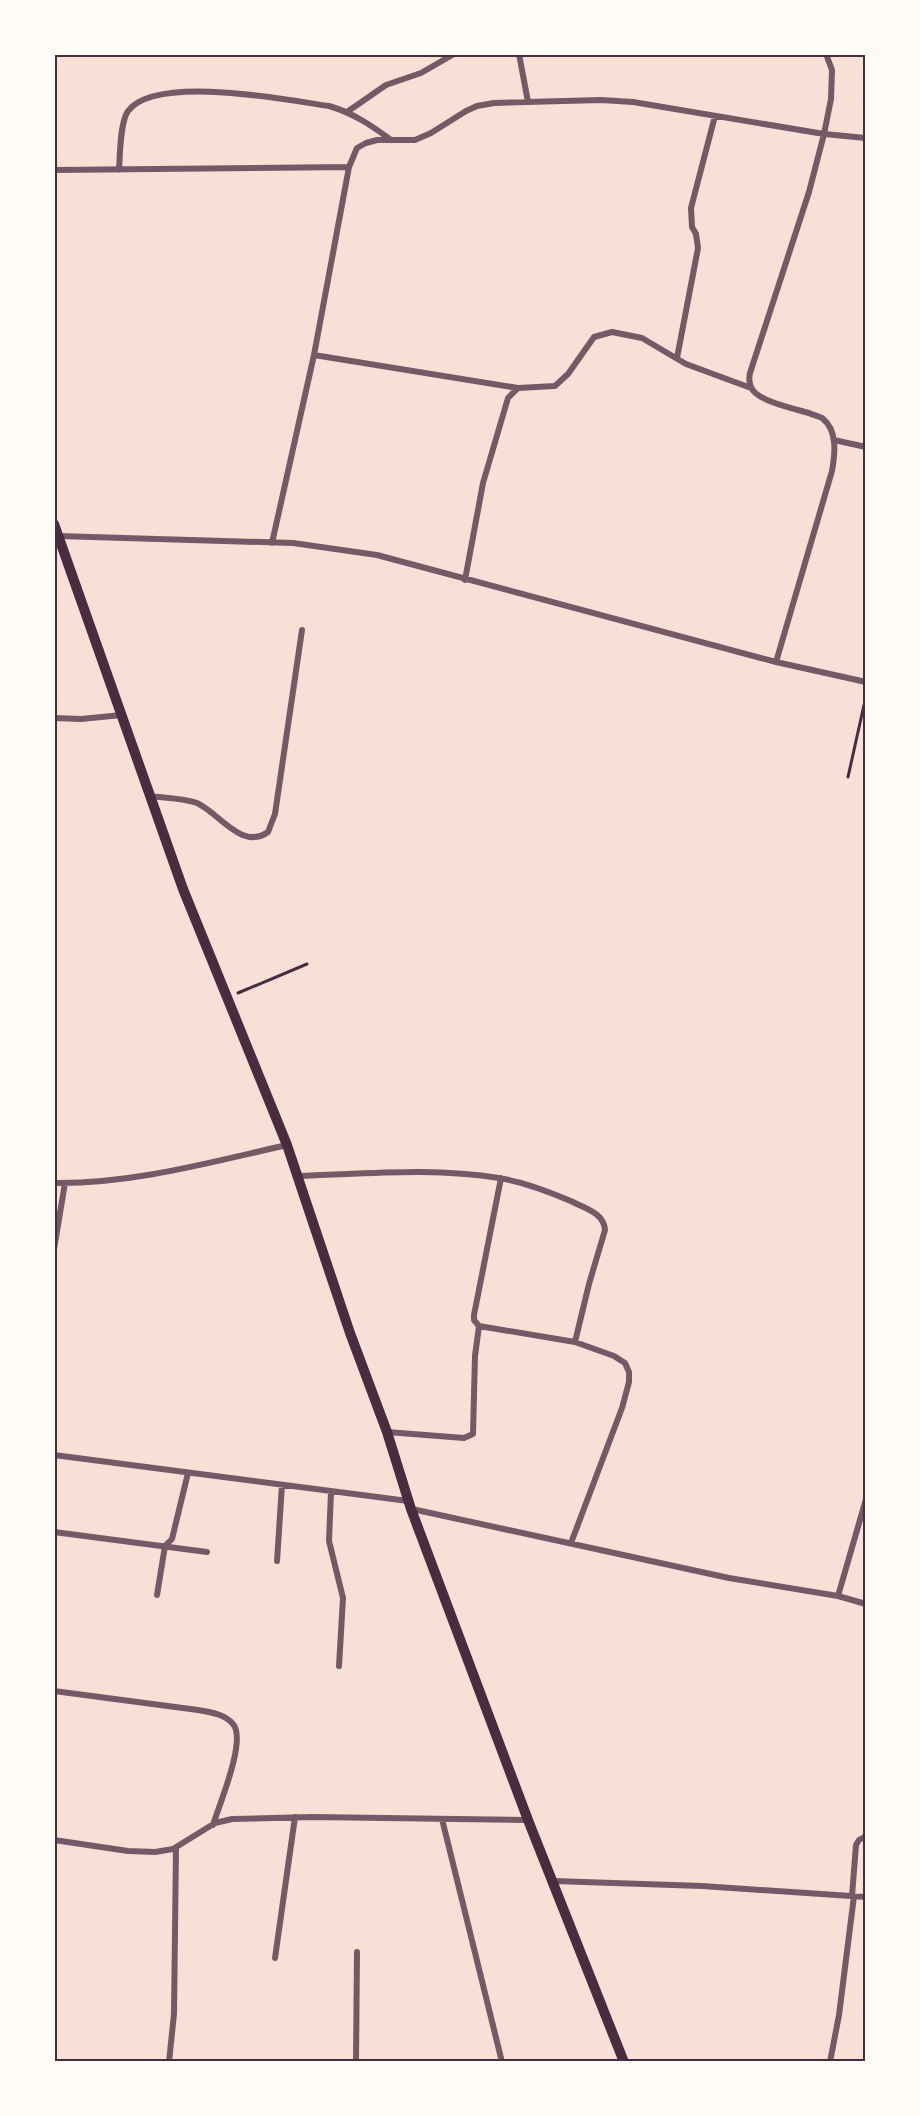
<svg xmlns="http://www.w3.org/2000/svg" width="920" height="2116" viewBox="0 0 920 2116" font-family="'Exo 2',sans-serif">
<rect width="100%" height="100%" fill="#f7e1d7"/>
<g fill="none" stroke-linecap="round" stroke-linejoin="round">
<path stroke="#4a2c40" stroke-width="3" d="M848 777 866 696
M238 993 307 964"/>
<path stroke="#755966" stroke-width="6" d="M519 54 528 102
M347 112 386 85 421 73 454 54
M54 170 349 167
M119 170C120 155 120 122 128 111 156 74 287 100 329 106 353 113 371 125 391 140
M314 355 518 388
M677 358 698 248 696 234 692 227 691 208 715 116
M834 440 866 447
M58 536 293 543 377 555 776 662 866 682
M272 543 314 355 349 167 357 148 366 143 377 140H415L431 133 466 111 477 106 494 103 601 100 633 102 824 134 866 138
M465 580 483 483 508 398 518 388 555 386 568 374 594 337 612 332 642 338 686 364 751 388
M776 662 832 471C835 454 838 430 822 418 819 416 813 415 809 413 795 409 756 401 751 387 749 382 749 377 750 373L809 192 824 134 831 99 832 70 826 54
M54 718 81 719 122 715
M150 796C165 798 183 798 197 803 218 812 242 851 268 832L275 814 302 630
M298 1176C364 1174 433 1167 499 1178 524 1182 550 1192 573 1202 586 1209 604 1213 605 1230L589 1284 575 1342
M54 1183C133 1184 211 1162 287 1145
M54 1249 65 1183
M479 1326 575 1342 614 1356 625 1363 629 1372V1382L622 1408 571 1543
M387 1432 464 1438 473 1434 475 1356 479 1326 474 1320V1315L501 1178
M54 1455 408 1501
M331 1492 329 1541 343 1598 339 1666
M412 1509 729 1578 838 1596 866 1604
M54 1532 207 1552
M277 1561 282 1485
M157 1595 165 1546 172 1539 188 1473
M838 1596 866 1499
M54 1691 198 1710C209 1712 225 1714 233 1724 247 1740 219 1805 213 1825
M442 1819 502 2062
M54 1840 128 1851 155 1852 173 1849 215 1823 232 1819 312 1817 528 1820
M554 1881 702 1886 866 1897
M852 1896 856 1845 859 1840 866 1836
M275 1958 295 1817
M169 2062 174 2014 176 1848
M356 2062 357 1952
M830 2062 839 2015 854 1896"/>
<path stroke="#4a2c40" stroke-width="10" d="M54 524 183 889 287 1145 350 1333 387 1432 411 1509 528 1820 624 2062"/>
</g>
<rect width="920" height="2116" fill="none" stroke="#fffaf5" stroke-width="111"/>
<rect x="56" y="56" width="808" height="2004" fill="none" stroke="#4a2c40" stroke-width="2"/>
</svg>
